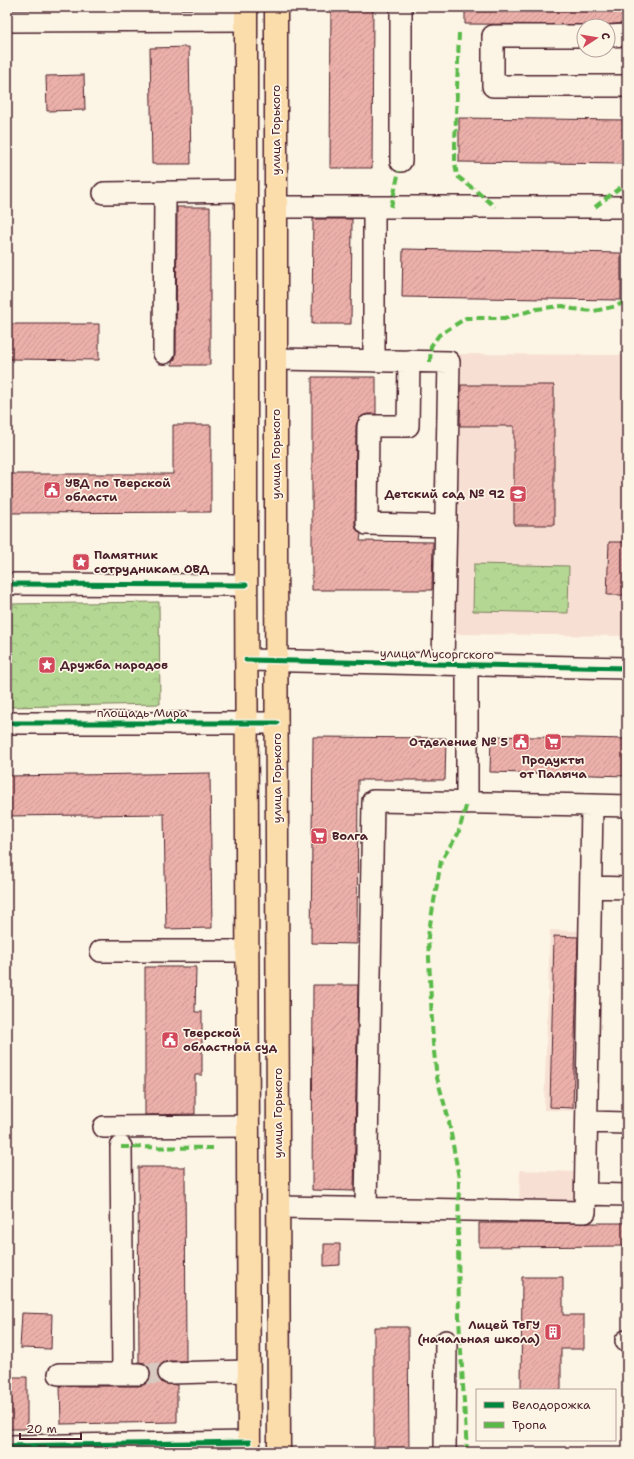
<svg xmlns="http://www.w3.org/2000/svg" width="634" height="1459" viewBox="0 0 634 1459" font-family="'Shantell Sans',sans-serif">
<defs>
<pattern id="park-crowns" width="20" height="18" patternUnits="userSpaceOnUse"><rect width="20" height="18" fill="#b4d893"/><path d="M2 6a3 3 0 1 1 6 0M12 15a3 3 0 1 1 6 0" fill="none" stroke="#9cb97f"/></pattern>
<pattern id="building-hatch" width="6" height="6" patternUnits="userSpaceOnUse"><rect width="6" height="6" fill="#ebb0a9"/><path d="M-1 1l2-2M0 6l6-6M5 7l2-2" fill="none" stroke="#cb9792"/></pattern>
</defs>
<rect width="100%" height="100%" fill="#fcf5e5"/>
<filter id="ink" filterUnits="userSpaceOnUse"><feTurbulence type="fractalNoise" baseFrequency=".025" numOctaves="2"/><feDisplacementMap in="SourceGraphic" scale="8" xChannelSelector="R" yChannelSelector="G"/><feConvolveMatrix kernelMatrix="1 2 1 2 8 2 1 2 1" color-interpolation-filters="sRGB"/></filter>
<g filter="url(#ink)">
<path fill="#f7e0d3" d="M450 354 627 355V636L453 634Z
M550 930 584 931 578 1111 544 1110Z
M520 1170 576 1172 575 1203 519 1201Z"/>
<path fill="url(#park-crowns)" stroke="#7f7c5f" d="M474 564 569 566 568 613 473 611Z
M159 602 160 704 7 707V604Z"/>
<path fill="url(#building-hatch)" stroke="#4a1f2b" d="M331 7H373L372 168H330Z
M465 7H627V23L605 25 465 24Z
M189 47 191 164H152L150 48Z
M84 75 85 110 47 111 46 76Z
M459 118 627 120V164L459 162Z
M177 207H210V365H172V362L175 359 176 353Z
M313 219H352L351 324H312Z
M403 249 621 253V300L402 297Z
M7 324H99V360L7 359Z
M312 377H376V414H368L362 416 358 420 356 426 355 524 356 529 361 534 360 541 433 542 432 590H312Z
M461 385H554V525H514V426H460Z
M173 425H211V512L7 513V474H173Z
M609 542H627V595H607Z
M491 736 627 739V776L490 772Z
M313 737 446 738 445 780H358L357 944 311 943Z
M210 773 212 928 166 929 164 814 7 816V776Z
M554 936 578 937 573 1108 550 1107Z
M145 967H196L195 1012H202V1075H195V1114L145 1115Z
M313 985H358L354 1191 312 1190Z
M138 1167H185L186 1361H169L163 1363 159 1367 157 1373 159 1379 163 1383 177 1385V1422L61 1424 60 1386H139L145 1384 150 1380 151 1374 149 1368 145 1363 139 1362Z
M479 1223H627V1246L479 1247Z
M324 1244H340V1265L324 1266Z
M522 1277H563V1315H584V1349H561V1390H521Z
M22 1313 52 1314 51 1349 20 1348Z
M374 1327H408L409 1452H374Z
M7 1377H27V1429H7Z"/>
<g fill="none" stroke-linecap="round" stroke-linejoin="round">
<path stroke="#d8cac0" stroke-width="21" stroke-dasharray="21 10" stroke-linecap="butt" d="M139 1374 169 1373"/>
<defs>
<path id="minor" d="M7 21 246 20
M584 36H493V86H627
M608 36 627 35
M401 161V7
M104 193 246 191
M276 207H627
M374 207V361
M164 353 165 192
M276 359 449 362 443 664
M409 361 408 426H368L367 524 446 526
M7 584 246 585
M246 660 627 668
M467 665V803
M7 723H277
M591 887 627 888
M101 951H247
M587 1122 627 1123
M104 1127 248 1126
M121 1147 123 1374
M586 1194 627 1195
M278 1207 585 1212 592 805 627 806
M366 1208 373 801 592 805
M626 1341H627
M169 1373 248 1371
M59 1374H139
M7 1446 249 1442
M445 1452 446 1341"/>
<path id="major" d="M246 7V542L249 1452
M276 7V542L279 1452"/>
</defs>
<use href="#minor" stroke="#4a1f2b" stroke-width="24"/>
<use href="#major" stroke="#4a1f2b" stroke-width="25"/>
<use href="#minor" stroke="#fcf5e5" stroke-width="21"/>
<use href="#major" stroke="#fbdcab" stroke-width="22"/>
<path stroke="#58b947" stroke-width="4" stroke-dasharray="8 4" stroke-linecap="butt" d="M459 33 455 144V163L457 176 484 197 495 207
M391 207 399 171
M595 207 627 182
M430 362 431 346 439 335 466 318H505L537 309 552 307 563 306 573 309 594 311 617 306 627 300
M121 1147 216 1148
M467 1452 459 1318 458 1242 459 1178 448 1117 437 1078 433 1043 428 936 441 861 458 834 467 803"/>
<defs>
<path id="cycleway" d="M7 584 246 585
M246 660 627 668
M7 723H277
M7 1446 249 1442"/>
</defs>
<use href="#cycleway" stroke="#fcf5e5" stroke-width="8"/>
<use href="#cycleway" stroke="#00873e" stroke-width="5"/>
</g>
</g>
<defs>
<symbol id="civic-square" viewBox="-11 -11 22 22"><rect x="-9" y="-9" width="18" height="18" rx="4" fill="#d1495b" stroke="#fcf5e5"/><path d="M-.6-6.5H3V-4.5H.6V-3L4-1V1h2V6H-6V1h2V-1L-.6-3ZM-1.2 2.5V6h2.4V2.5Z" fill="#fff"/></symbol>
<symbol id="school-square" viewBox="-11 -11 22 22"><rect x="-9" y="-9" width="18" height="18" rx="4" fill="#d1495b" stroke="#fcf5e5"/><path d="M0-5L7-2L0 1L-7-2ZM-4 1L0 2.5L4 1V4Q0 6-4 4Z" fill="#fff"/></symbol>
<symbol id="sight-square" viewBox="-11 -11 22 22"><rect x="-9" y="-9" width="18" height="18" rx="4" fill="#d1495b" stroke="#fcf5e5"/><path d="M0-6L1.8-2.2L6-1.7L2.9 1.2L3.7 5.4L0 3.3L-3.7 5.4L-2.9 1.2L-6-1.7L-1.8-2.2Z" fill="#fff"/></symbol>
<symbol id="supermarket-square" viewBox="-11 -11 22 22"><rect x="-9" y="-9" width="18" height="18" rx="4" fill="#d1495b" stroke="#fcf5e5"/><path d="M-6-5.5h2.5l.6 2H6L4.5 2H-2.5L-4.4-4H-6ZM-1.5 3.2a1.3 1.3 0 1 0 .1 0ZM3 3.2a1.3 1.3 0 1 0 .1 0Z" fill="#fff"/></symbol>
<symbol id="building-square" viewBox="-11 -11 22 22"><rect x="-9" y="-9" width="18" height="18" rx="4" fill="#d1495b" stroke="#fcf5e5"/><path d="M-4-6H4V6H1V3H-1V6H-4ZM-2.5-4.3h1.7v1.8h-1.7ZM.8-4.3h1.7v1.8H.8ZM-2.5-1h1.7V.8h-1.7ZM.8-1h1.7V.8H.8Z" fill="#fff"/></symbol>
</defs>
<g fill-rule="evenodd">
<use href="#civic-square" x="42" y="480" width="20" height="20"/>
<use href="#school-square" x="508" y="484" width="20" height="20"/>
<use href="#sight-square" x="71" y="552" width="20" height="20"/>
<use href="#sight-square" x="37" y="655" width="20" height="20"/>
<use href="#civic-square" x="511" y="732" width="20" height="20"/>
<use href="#supermarket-square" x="543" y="732" width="20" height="20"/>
<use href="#supermarket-square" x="309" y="826" width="20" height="20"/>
<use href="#civic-square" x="160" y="1030" width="20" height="20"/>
<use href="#building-square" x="543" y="1322" width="20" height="20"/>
</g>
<g text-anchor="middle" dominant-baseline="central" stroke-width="3.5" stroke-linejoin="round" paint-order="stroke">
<g font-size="12" fill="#4a1f2b" stroke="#fcf5e5">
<text transform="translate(276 130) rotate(-90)">улица Горького</text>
<text transform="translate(276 454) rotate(-90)">улица Горького</text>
<text transform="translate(437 654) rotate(1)">улица Мусоргского</text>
<text x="142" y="713">площадь Мира</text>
<text transform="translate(277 778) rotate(-90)">улица Горького</text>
<text transform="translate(278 1113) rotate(-90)">улица Горького</text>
</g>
<g font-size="12" font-weight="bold" fill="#4a1f2b" stroke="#fcf5e5" text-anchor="start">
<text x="65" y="483">УВД по Тверской<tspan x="65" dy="14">области</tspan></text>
<text x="505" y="494" text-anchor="end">Детский сад № 92</text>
<text x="94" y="555">Памятник<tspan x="94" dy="14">сотрудникам ОВД</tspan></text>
<text x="60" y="665">Дружба народов</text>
<text x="508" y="742" text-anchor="end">Отделение № 5</text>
<text x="553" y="760" text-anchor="middle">Продукты<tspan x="553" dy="14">от Палыча</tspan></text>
<text x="332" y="836">Волга</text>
<text x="183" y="1033">Тверской<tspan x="183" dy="14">областной суд</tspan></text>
<text x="540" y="1325" text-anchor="end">Лицей ТвГУ<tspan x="540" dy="14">(начальная школа)</tspan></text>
</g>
</g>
<rect width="634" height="1459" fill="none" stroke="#fcf5e5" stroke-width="24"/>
<rect x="12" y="12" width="610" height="1435" fill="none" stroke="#4a1f2b" stroke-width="1.5" filter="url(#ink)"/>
<rect x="476" y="1389" width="140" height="52" fill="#fcf5e5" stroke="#b59f9b"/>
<rect x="484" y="1402" width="20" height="6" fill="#00873e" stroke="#b59f9b"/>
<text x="512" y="1409" font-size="12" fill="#4a1f2b">Велодорожка</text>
<rect x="484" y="1422" width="20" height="6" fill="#58b947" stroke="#b59f9b"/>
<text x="512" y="1429" font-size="12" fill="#4a1f2b">Тропа</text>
<g transform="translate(596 38) rotate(78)"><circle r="19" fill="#fcf5e5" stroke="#b59f9b"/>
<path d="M0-3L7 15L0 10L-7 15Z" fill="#d1495b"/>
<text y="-6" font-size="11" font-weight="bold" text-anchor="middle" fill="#4a1f2b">С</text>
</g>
<path d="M20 1433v6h61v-6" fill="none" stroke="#4a1f2b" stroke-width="2"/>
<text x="26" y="1433" font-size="12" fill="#4a1f2b" stroke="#fcf5e5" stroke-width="3" paint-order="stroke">20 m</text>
</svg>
